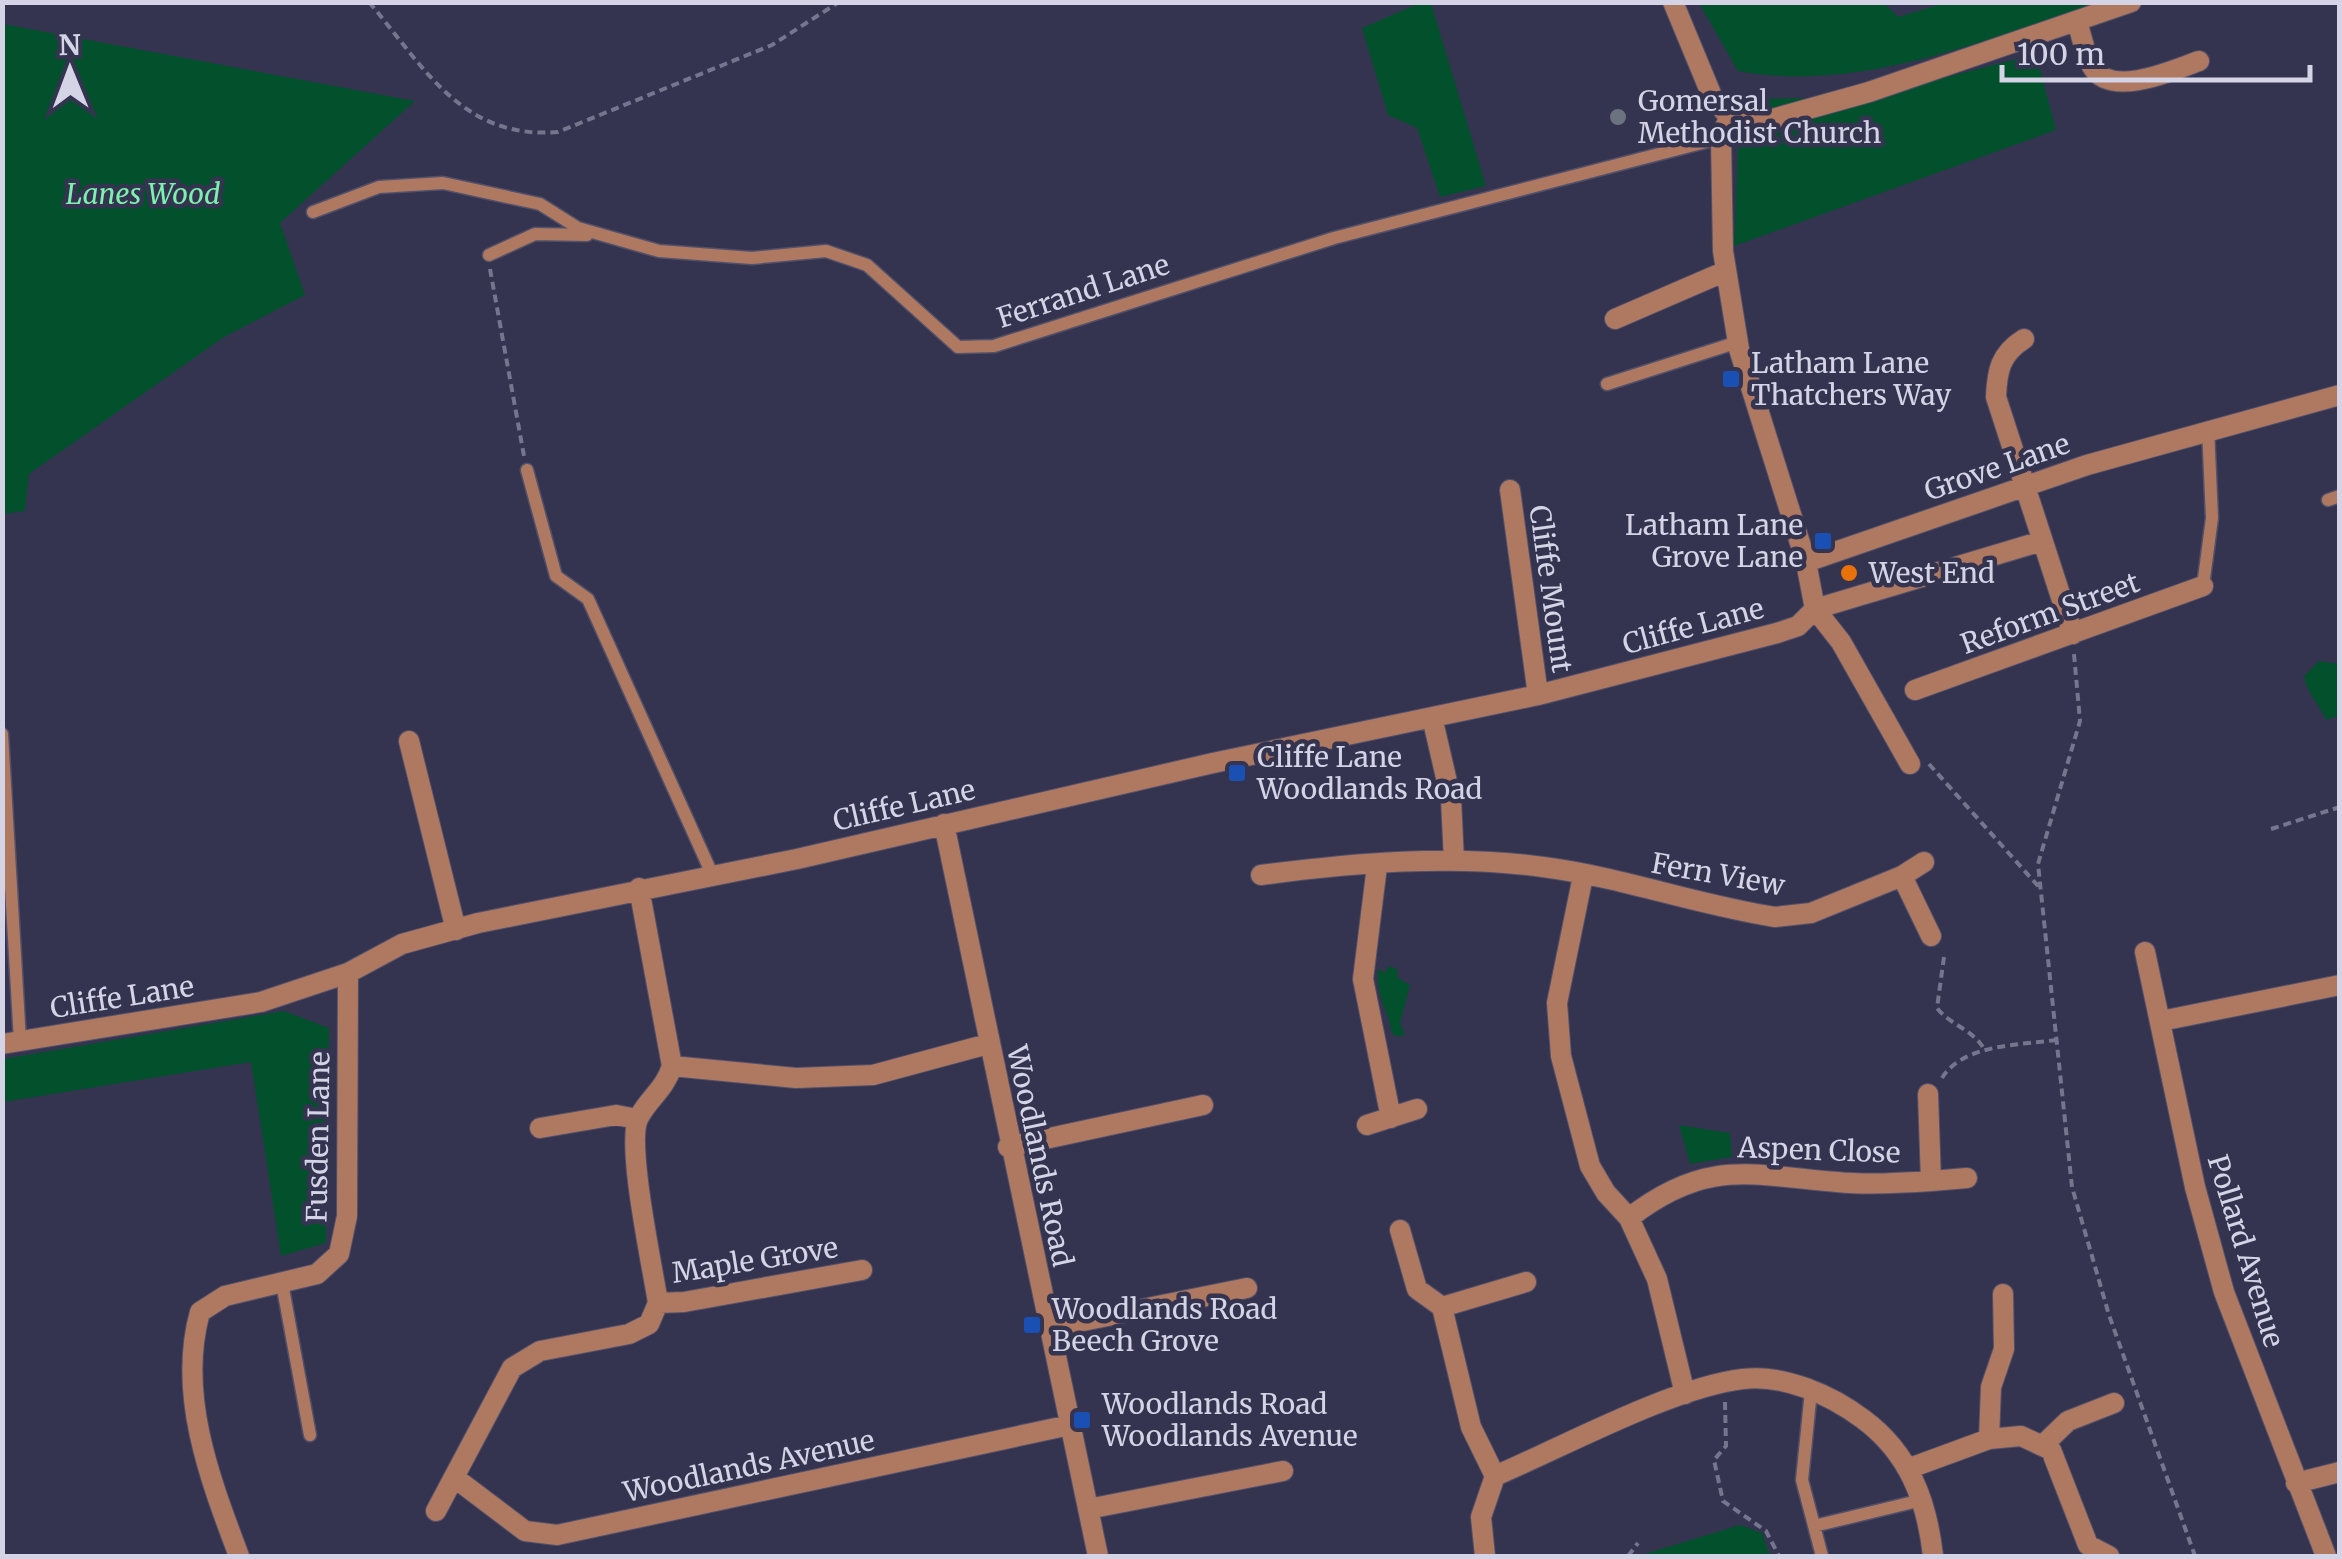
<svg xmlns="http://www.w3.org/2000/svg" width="2342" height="1559" viewBox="0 0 2342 1559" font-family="Merriweather,serif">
<rect width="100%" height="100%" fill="#353450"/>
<path fill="#03502d" d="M1422 2 1431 3 1486 186 1440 197 1417 128 1388 115 1362 28Z
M1699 3H1884L1898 17 1945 3H2103C1986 38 1863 94 1738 71Z
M3 24 415 101 280 223 305 295 224 337 29 474 25 511 3 514Z
M2036 54 2056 130 1734 246 1740 99 1870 97Z
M2319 661 2339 664V716L2326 720C2319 703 2307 694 2304 676Z
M1388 966 1397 969 1398 978 1410 985 1400 1023 1405 1034 1400 1037 1392 1034C1388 1009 1375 996 1378 969L1385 973Z
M284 1011 329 1028 326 1243 281 1256 251 1062 3 1102V1059Z
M1679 1125 1730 1133 1732 1157 1690 1164Z
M1740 1525 1762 1533 1770 1556H1638Z"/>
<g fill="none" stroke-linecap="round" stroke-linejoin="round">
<defs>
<path id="lane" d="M313 212 379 187 443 183 540 204 578 228 659 251 752 258 826 251 867 265 958 347 994 346 1334 238 1721 138
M489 255 535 234 587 235
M1607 384 1738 342
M527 470 556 576 588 599 712 874
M2328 500 2340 496
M2203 586 2212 518 2208 428
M2 734 20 1041
M282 1283 310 1435
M1811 1391 1802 1480 1822 1556
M1814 1526 1922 1500"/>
<path id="street" d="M1673 2 1712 96 1729 117 1751 125 1869 92 2131 2
M2077 22C2082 36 2085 56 2093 68 2112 98 2174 70 2199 61
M1729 117 1721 138 1723 251 1739 349 1806 562 1815 609
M1615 319 1726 271
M2024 339C2000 354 1997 371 1996 397L2073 634
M1510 490 1538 695
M1806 562 2087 465 2340 395
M1815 609 2042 541
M1815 609 1841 642 1910 764
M1915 690 2203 586
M1432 717 1451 799 1454 861
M409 741 456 930
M944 824 1098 1556
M1377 866 1363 979 1391 1118
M1261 875C1353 863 1451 854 1543 867 1621 877 1697 905 1775 917L1811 913 1902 876 1931 936
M1583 876 1557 1003 1561 1056 1590 1166 1606 1193 1629 1218 1657 1279 1685 1394
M1902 876 1924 862
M2145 952 2195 1187 2224 1292 2326 1556
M2161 1021 2340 985
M2 1044 261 1002 348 973 402 944 478 923 797 859 1213 763 1538 695 1777 633 1798 626 1815 609
M672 1066 796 1078 873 1075 988 1044
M1367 1125 1417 1109
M540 1128 616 1115 637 1119
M1008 1147 1203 1105
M1931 1181 1967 1178
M1629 1218C1706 1158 1750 1175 1837 1182 1868 1185 1900 1183 1931 1181L1928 1094
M1400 1230 1417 1289 1442 1307 1471 1427 1495 1476
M658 1303 684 1302 862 1270
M1442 1307 1526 1282
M1048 1328 1247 1288
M1989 1439 2021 1436 2051 1450 2088 1545 2109 1556
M2043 1445 2068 1421 2114 1403
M1910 1468 1989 1439 1991 1387 2004 1349 2003 1294
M455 1478 525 1531 557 1535 1070 1425
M2296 1483 2340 1472
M1088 1509 1283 1471
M436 1511 512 1368 540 1351 629 1334 649 1324 658 1303C653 1269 625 1141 639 1117 650 1097 665 1089 672 1066L639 888
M239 1556C210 1479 177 1394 200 1312L225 1296 317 1274 339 1254 347 1216 348 973
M1485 1556 1481 1517 1495 1476C1563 1447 1673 1387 1743 1379 1784 1374 1831 1395 1863 1419 1909 1453 1927 1501 1933 1556"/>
</defs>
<use href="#lane" stroke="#52516b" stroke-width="15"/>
<use href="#street" stroke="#52516b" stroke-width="22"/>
<path stroke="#75758d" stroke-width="4" stroke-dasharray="8 5" stroke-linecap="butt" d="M369 2C424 67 462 140 558 132L772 45 839 2
M490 269 524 456
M2074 654 2080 721 2038 864 2072 1187 2109 1315 2195 1556
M1929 764 2039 887
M2271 829 2340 807
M1944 957 1937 1008C1951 1026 1975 1030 1985 1051
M1942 1078C1963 1044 2020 1045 2056 1040
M1725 1402 1726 1446 1714 1460 1723 1501 1766 1531 1779 1556
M1628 1556 1638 1543"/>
<use href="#lane" stroke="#af7860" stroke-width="12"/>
<use href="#street" stroke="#af7860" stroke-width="20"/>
</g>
<circle fill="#6b7280" stroke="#353450" stroke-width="4" cx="1618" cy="117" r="10"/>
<g fill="#1a4fb4" stroke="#353450" stroke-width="4">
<rect x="1721" y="369" width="20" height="20" rx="5"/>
<rect x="1813" y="531" width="20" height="20" rx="5"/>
<rect x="1227" y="763" width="20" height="20" rx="5"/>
<rect x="1022" y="1315" width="20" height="20" rx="5"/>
<rect x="1072" y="1410" width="20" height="20" rx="5"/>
</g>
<circle fill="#e8710a" stroke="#353450" stroke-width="4" cx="1849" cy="573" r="10"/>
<g text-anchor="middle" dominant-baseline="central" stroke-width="9" stroke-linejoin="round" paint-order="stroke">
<g font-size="28" fill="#d4d4e6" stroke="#353450" text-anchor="start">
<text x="1638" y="101">Gomersal<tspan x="1638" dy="32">Methodist Church</tspan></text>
<text x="1751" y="363">Latham Lane<tspan x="1751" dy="32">Thatchers Way</tspan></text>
<text x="1803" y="525" text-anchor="end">Latham Lane<tspan x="1803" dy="32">Grove Lane</tspan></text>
<text x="1869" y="573">West End</text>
<text x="1257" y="757">Cliffe Lane<tspan x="1257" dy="32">Woodlands Road</tspan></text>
<text x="1052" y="1309">Woodlands Road<tspan x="1052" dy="32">Beech Grove</tspan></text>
<text x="1102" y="1404">Woodlands Road<tspan x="1102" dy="32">Woodlands Avenue</tspan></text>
</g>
<g font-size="28" font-style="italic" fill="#7df0ad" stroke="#353450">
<text x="143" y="194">Lanes Wood</text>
</g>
<g font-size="28" fill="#d4d4e6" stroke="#353450">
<text transform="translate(1083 291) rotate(-18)">Ferrand Lane</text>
<text transform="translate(1997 467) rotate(-19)">Grove Lane</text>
<text transform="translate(1551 589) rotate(82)">Cliffe Mount</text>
<text transform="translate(2050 613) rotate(-20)">Reform Street</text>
<text transform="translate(1693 626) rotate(-15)">Cliffe Lane</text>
<text transform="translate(904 805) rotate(-13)">Cliffe Lane</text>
<text transform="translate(1718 874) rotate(10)">Fern View</text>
<text transform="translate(122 997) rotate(-9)">Cliffe Lane</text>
<text transform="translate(318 1137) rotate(-89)">Fusden Lane</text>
<text transform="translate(1819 1150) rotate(2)">Aspen Close</text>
<text transform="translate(1040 1156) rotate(78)">Woodlands Road</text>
<text transform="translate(2246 1251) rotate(73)">Pollard Avenue</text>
<text transform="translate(755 1260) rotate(-9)">Maple Grove</text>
<text transform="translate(749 1466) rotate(-12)">Woodlands Avenue</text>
</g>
</g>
<rect width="2342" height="1559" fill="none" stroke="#d4d4e6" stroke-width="10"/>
<g transform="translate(70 70) rotate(359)" stroke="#353450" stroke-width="8" paint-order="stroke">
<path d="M0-8L18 38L0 25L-18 38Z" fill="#d4d4e6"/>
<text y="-15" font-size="28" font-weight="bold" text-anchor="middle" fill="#d4d4e6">N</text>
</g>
<path d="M2002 65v15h308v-15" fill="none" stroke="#d4d4e6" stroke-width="5"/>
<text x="2017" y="65" font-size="30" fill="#d4d4e6" stroke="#353450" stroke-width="8" paint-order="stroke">100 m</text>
</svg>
